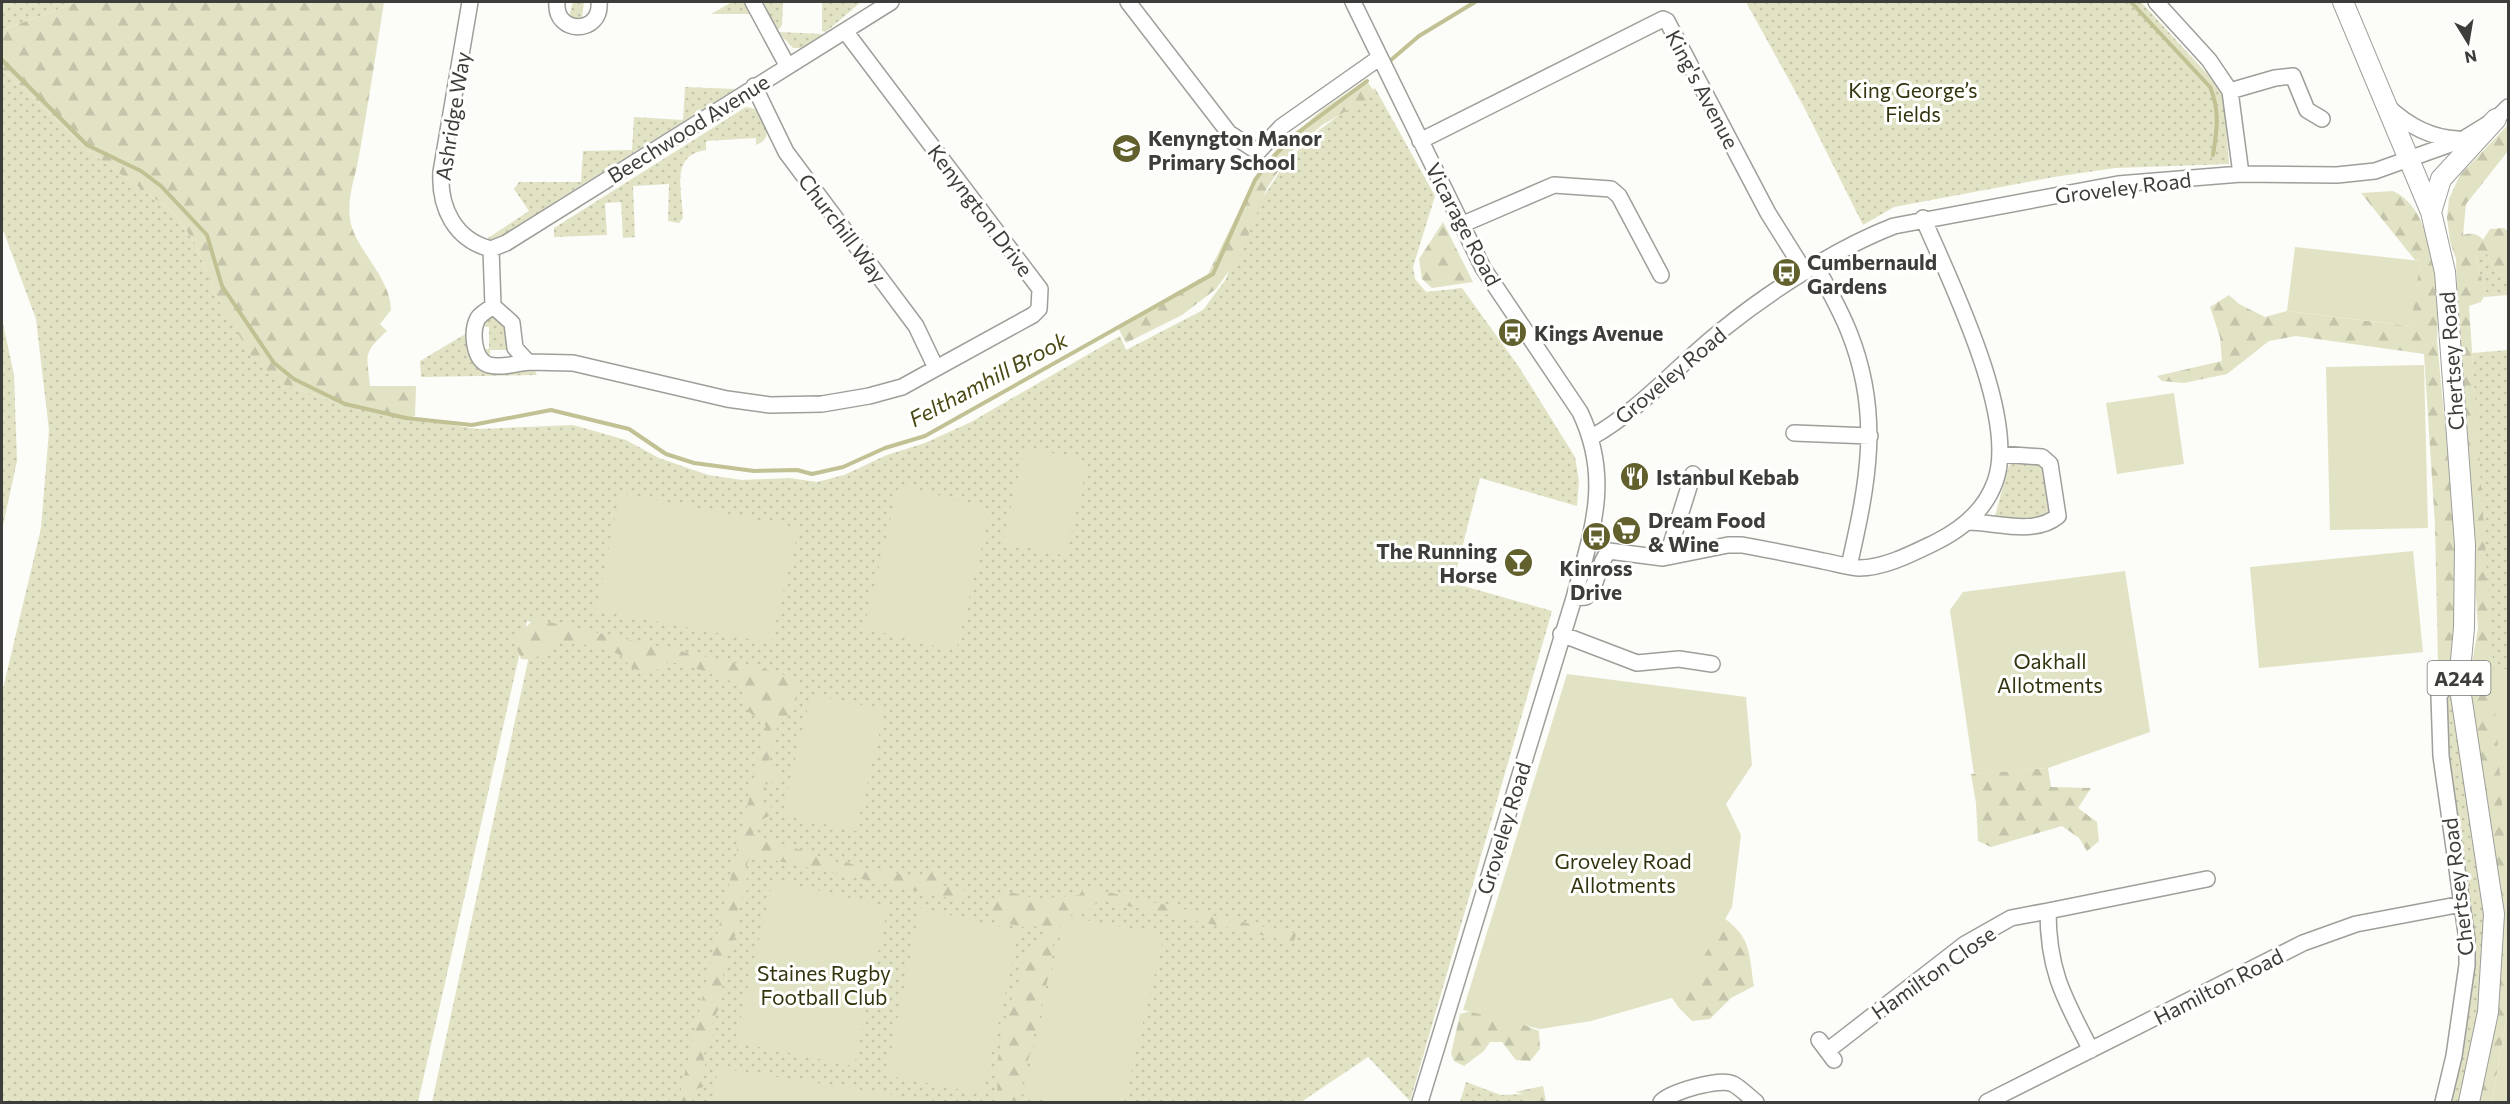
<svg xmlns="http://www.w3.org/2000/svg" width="2510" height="1104" viewBox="0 0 2510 1104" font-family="Commissioner,sans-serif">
<defs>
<pattern id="grass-dots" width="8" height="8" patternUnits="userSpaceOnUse" patternTransform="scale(1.5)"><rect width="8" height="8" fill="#e2e3c4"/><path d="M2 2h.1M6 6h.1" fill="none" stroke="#c3c4a9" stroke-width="1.8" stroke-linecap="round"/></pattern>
<pattern id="forest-firs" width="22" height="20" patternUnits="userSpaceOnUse" patternTransform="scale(1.5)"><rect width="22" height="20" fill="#e2e3c4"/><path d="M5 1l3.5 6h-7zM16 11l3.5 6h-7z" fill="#c3c4a9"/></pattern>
</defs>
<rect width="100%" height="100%" fill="#fcfcf8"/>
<path fill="url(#grass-dots)" d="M2 2H78L2 30Z
M573 2H584L582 17 587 19 581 24 569 16Z
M732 2H745L752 14H711Z
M764 2H783L782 25 779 29H776Z
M822 2H861L826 32 822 31Z
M1746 2H2141L2223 91 2229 164 2115 168 2054 177 1894 207 1863 225 1805 109Z
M778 32 823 34 801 48H793Z
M2 69 94 155 172 211 194 241 216 296 281 384 356 409 477 429 573 425 626 440 659 458 708 475 742 480 789 478 817 482 844 475 887 455 925 443 971 422 1120 336 1126 350 1203 310 1226 279 1244 228 1285 163 1318 131 1375 88 1435 196 1413 267 1415 279 1426 292 1462 288 1519 367 1575 457 1579 481 1577 506 1480 478 1453 583 1552 611 1410 1101 1368 1057 1301 1102H432L536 624 527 621 418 1102H2V693L41 528 49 430 36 319 2 227Z
M685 87 735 89 556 201 557 204 498 241H488V238L529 211 514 189 519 182H581L583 151 632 150 634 117 683 120Z
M746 107 759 110C766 123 774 138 756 145V138L706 141V150C670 155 682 190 683 218L679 223 668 221 669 184 633 186 635 237 623 238 621 202 605 203 607 235 554 237V228Z
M2476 251 2486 252 2498 275 2508 274V295L2483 297 2486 292 2477 264Z
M486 317C507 316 511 342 517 358L510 359 508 350H490V360L480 350 489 349V327L478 326Z
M2 319 14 375 17 461 2 530Z
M472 330V357L534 369 537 375 421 377 420 361Z
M2508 350V669H2492L2472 353Z
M2017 461H2040L2046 468 2053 512 2047 519 1999 520 1995 516 2009 465Z
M2453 683 2494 914 2469 1102H2443L2465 987 2442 690Z
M1466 1082 1501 1095 1523 1094 1530 1102H1460Z"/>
<path fill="url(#forest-firs)" d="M78 2H384C376 53 368 105 359 156 355 178 347 197 350 219 353 247 391 277 391 310L380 324 387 331C362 354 367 354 370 386H416L415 416 410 417 356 409 281 384 251 355 216 296 194 241 172 211 94 155 2 69V30Z
M1366 80 1376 94 1322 125 1291 152 1267 188 1241 254 1216 289 1182 315 1126 343 1117 326 1208 274 1258 172 1277 149 1323 109Z
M2508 125V151L2466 204 2463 235C2470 233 2477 233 2483 240L2490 229 2504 228 2508 231V274L2498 275 2486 252H2476L2477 264 2486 292 2481 302 2469 306 2508 884V1009L2492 1102H2474L2494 1002 2468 706 2470 675 2478 628 2458 327 2456 259 2450 241 2447 218 2449 199 2460 175Z
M2393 191C2437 210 2439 300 2437 341L2467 657 2438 664 2435 525 2424 354 2296 336 2269 341 2227 374 2184 383 2162 381 2157 376 2222 361 2220 337 2210 307 2229 295 2239 304 2265 317 2287 311 2410 326 2420 261 2415 260 2361 193Z
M1443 222 1473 282 1432 288 1422 279 1419 259Z
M535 619 780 673 799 683 795 710 778 724 767 767 777 772 780 779 776 783 762 785 760 801 772 807 771 815 755 823 753 834 839 863 843 861 866 869 874 868 917 878 934 872 942 876 941 885 966 891 964 901 750 855 746 867 747 890 738 903 737 931 724 965 721 1004 712 1023V1042L703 1055 705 1064 703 1087 696 1089 690 1102H678L766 726 748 711 739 684 681 663H667L650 674 632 668 620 655 601 647 558 641 533 660 521 659 513 638Z
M2048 768 2051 787 2091 788 2078 808 2097 822 2099 841 2087 851 2079 838 2062 826 1991 847 1978 841 1976 803 1971 774Z
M1085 887 1296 934 1294 942 1100 900 1085 914 1074 912 1053 935V953L1048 978 1018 1102H997L998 1059 1008 1006 1021 981 1023 953 1032 946 1044 943 1047 932 1039 926 1023 927 996 921 990 904 1002 890 1038 899 1079 895Z
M1713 910C1751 936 1748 944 1754 986L1731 998 1710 1019 1692 1021 1679 1008 1668 992Z
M1475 1010 1508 1018 1539 1031 1540 1049 1530 1061 1516 1060 1502 1042H1490L1484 1051 1464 1066 1454 1061 1451 1054 1460 1014Z
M1543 1086 1546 1102H1530L1523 1094 1515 1092Z"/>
<path fill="#e2e3c4" d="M2295 247 2420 261 2411 326 2287 311Z
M2424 365 2428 528 2330 530 2326 367Z
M2174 393 2184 464 2117 474 2106 403Z
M1025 447 1088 461 1066 556 1003 542Z
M899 485 991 509 956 651 864 628Z
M620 493 799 528 771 643 596 610Z
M2413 551 2423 652 2259 668 2250 567Z
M2125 571 2150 732 2048 768 1974 774 1950 610 1963 592Z
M2492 669H2508V884Z
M1567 674 1746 697 1752 765 1726 804 1741 835 1732 907 1682 995 1591 1021 1540 1029 1463 1010Z
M811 694 885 710 856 831 782 815Z
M773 880 888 907 854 1066 735 1042Z
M920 908 1019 931 983 1094 886 1075Z
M1065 916 1164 935 1124 1102H1057L1023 1095Z
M2508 1009V1102H2492Z
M718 1068 941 1102H713Z"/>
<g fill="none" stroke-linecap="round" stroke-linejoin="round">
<path stroke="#c1c194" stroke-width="4" d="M2131 2 2210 87C2220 110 2217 131 2213 155
M2 60 87 145 141 171 161 186 207 235 222 286 274 363 294 379 345 404 406 418 472 425 551 410 629 429 666 454 694 463 754 471 797 470 812 474 843 467 885 448 925 436 1213 274 1255 180 1271 159 1296 134 1367 81
M1391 60 1419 36 1475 2"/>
<defs>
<path id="minor" d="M470 2 441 172C439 208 455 240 491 249L506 243 891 2
M557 2C554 35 602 35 599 2
M753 2 787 65
M1128 2 1229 133 1258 152 1281 127 1379 58
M1353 2 1483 268 1580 412C1612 479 1592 531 1574 598L1420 1102
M2156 2 2209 60 2230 91 2241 174
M754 86 786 152 916 326 936 368
M2230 91 2275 78 2293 76 2307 110 2322 119
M2387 106C2407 125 2430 138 2458 139
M1420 141 1663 19 1667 21 1768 213 1805 272
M1461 225 1554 185 1611 189 1619 196 1661 275
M491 249 493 306 512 323 515 348 528 362 573 363 727 399 770 405 822 404 869 396 902 387 1033 315 1039 309 1040 289 845 31
M1816 266C1827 287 1840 309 1849 332 1882 414 1868 483 1849 566
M493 306C488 310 482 313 478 318 471 331 473 360 489 365 501 368 516 364 528 362
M1794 433 1870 436
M1592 437C1641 409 1678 365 1722 330 1770 291 1837 248 1894 226L2118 184 2241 174 2337 175 2375 171 2462 140 2496 119 2508 107
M1968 522C1996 522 2034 536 2058 516L2050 464 2042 457 2000 454
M1667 557 1693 474
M1574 598 1586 597C1599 584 1597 564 1609 551L1663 558 1728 545H1742C1769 550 1796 555 1823 561 1834 563 1847 567 1859 568 1885 568 1913 553 1936 542 1962 529 1985 510 1995 482 2019 418 1949 279 1923 218
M1561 634 1637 663 1679 659 1712 664
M2048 911 2207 879
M1819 1040 1834 1060
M1827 1051 1965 944 2011 918 2048 911C2048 971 2064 998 2091 1050
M1661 1102C1670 1092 1721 1077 1733 1084 1741 1088 1749 1097 1756 1102
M1987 1102 2303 943 2356 924 2462 904
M2443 1102 2454 1056 2467 965V940L2441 756 2439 696 2446 685 2459 682"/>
<path id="major" d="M2343 2 2431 212 2445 272 2465 545 2464 628 2459 682 2494 914 2488 1012 2469 1102
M2431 212 2441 179 2496 119"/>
</defs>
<use href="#minor" stroke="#9e9e9a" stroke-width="18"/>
<use href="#major" stroke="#9e9e9a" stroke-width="22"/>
<use href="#minor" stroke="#fff" stroke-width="15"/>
<use href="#major" stroke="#fff" stroke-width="20"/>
</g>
<defs>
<symbol id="school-disc" viewBox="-11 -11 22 22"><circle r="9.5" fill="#62612e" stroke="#fffffe"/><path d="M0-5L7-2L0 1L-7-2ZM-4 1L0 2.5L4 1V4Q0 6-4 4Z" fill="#fff"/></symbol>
<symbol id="bus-disc" viewBox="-11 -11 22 22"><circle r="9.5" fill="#62612e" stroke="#fffffe"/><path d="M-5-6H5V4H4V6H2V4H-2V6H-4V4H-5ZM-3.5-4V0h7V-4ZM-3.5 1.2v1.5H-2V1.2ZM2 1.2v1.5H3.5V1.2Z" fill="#fff"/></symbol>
<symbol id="restaurant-disc" viewBox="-11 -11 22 22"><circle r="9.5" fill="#62612e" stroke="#fffffe"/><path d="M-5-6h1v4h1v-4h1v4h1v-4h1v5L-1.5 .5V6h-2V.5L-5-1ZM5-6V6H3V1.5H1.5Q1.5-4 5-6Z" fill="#fff"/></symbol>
<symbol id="supermarket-disc" viewBox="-11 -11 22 22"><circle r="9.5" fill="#62612e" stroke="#fffffe"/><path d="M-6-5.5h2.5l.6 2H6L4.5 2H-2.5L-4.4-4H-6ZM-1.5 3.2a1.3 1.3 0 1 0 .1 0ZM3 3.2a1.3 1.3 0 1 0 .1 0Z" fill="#fff"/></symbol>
<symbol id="bar-disc" viewBox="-11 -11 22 22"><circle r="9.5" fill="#62612e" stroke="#fffffe"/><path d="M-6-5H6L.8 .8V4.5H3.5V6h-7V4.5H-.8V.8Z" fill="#fff"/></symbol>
</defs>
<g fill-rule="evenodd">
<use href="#school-disc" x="1110" y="132" width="33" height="33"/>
<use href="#bus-disc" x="1770" y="256" width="33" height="33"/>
<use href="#bus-disc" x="1496" y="316" width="33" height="33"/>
<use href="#restaurant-disc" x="1618" y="460" width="33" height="33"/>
<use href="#supermarket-disc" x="1610" y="514" width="33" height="33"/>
<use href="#bus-disc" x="1580" y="520" width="33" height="33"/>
<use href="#bar-disc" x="1502" y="546" width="33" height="33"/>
</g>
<g text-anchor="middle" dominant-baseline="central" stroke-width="6" stroke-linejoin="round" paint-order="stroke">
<rect fill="#fffffe" stroke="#777776" stroke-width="1.5" x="2427.5" y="661" width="63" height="34" rx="4.5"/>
<g font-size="20" font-weight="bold" fill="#3d3d3c">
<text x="2459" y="678">A244</text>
</g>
<g font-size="21" fill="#3d3d3c" stroke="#fffffe">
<text transform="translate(1703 89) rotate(62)">King's Avenue</text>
<text transform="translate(452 116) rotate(-81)">Ashridge Way</text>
<text transform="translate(688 128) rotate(-32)">Beechwood Avenue</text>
<text transform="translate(2123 187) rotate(-7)">Groveley Road</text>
<text transform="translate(981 210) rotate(53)">Kenyngton Drive</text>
<text transform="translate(1464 224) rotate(62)">Vicarage Road</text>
<text transform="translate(843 228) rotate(53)">Churchill Way</text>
<text transform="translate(2451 361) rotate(-94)">Chertsey Road</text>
<text transform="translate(1670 375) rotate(-40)">Groveley Road</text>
<text transform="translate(1503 828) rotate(-73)">Groveley Road</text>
<text transform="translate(2457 887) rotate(-97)">Chertsey Road</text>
<text transform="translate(1933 972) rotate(-35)">Hamilton Close</text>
<text transform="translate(2218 986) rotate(-27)">Hamilton Road</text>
</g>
<g font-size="21" fill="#33330e" stroke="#fffffe">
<text x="1913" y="89">King George’s<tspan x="1913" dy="24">Fields</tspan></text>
<text x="2050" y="660">Oakhall<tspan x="2050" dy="24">Allotments</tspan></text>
<text x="1623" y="860">Groveley Road<tspan x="1623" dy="24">Allotments</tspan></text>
<text x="824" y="972">Staines Rugby<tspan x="824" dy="24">Football Club</tspan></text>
</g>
<g font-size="21" font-weight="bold" fill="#3d3d3c" stroke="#fffffe" text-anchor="start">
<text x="1148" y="137">Kenyngton Manor<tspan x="1148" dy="24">Primary School</tspan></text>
<text x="1807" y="261">Cumbernauld<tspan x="1807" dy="24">Gardens</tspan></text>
<text x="1534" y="332">Kings Avenue</text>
<text x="1656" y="476">Istanbul Kebab</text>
<text x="1648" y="519">Dream Food<tspan x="1648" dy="24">&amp; Wine</tspan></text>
<text x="1497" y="550" text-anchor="end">The Running<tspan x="1497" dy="24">Horse</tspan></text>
<text x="1596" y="567" text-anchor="middle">Kinross<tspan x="1596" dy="24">Drive</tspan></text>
</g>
<g font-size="22" font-style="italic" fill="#4a4914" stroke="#fffffe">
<text transform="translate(988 379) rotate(-28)">Felthamhill Brook</text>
</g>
</g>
<rect width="2510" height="1104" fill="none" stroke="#3d3d3c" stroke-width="6"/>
<g transform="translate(2468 42) rotate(169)" stroke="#fffffe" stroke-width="4.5" paint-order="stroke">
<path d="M0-4.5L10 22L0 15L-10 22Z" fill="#3d3d3c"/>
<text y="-9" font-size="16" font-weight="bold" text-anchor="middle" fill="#3d3d3c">N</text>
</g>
</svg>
